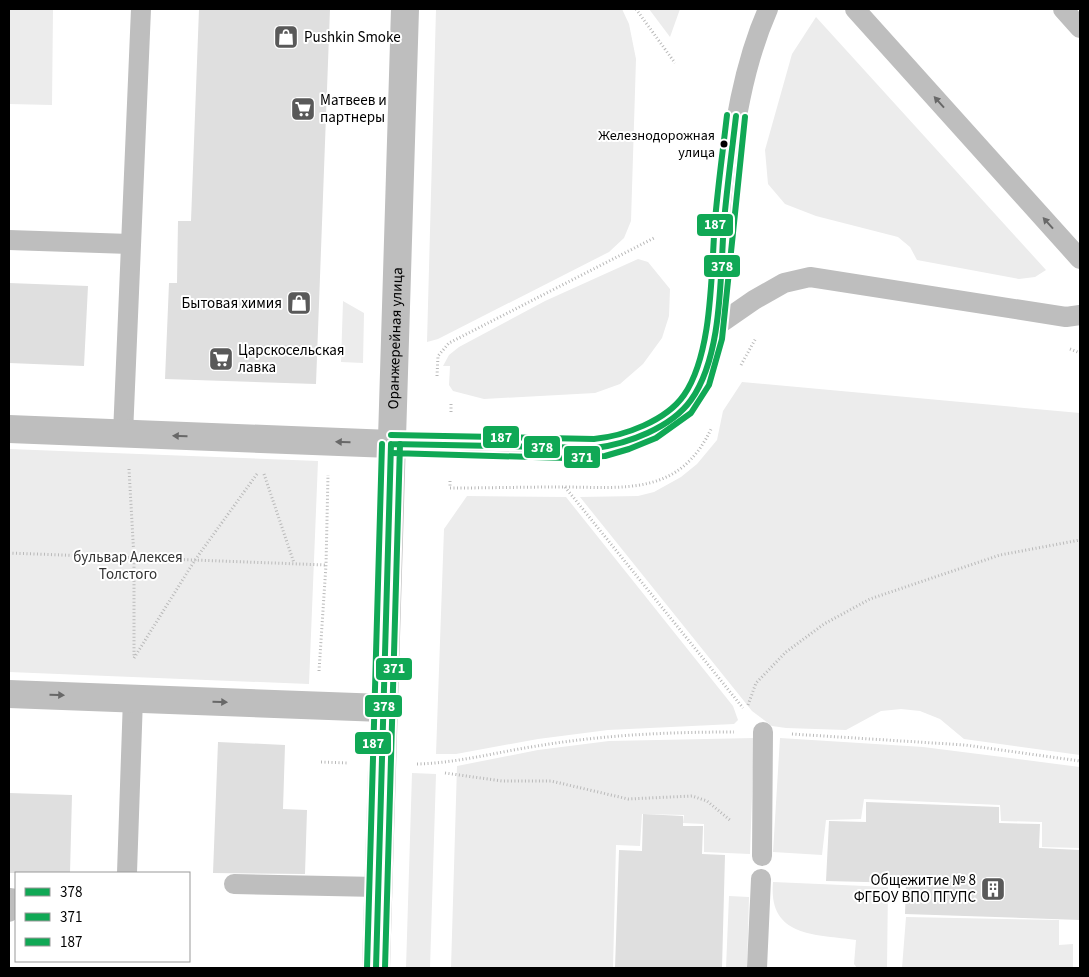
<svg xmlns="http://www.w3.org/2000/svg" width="1089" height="977" viewBox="0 0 1089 977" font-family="'Source Sans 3',sans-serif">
<rect width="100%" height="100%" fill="#fff"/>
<path fill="#ececec" d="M9 9H53L52 105 9 104Z
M436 9H622L629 24 636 59 631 221 624 238 609 252 438 339 427 342Z
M649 9H680L670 37Z
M816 17 1046 270 1035 277 1019 279 917 260 910 247 898 237 816 216 785 204 768 184 765 150 792 54Z
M638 259 648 262 670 289 669 316 662 338 643 364 620 384 595 393 484 399 453 391 449 385 450 366H443L449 355 459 347 545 301Z
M343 301 364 313 363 363 341 362Z
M742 382 1080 413V755L964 739 940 719 920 711 901 709 881 711 846 730 786 728 772 726 752 711 580 497 638 496 654 492 681 477 697 464 717 440 723 411Z
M9 449 318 461 309 684 9 672Z
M467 496 566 497 733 706 738 720 734 724 608 730 538 739 456 754H436L444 529Z
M754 738 750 854 704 852V824L683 823 684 815 642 814 640 846 616 845 613 968H451L457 766 538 750 609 741Z
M780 738 923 747 1080 767V848L1042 847V822L1001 821 1000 805 864 799 861 819 826 820 822 855 773 852Z
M412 773 436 774 430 968H406Z
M773 882 888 887 887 968H857L854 964 856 940C816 934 768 938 773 882Z
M729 896 749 897 747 968H726Z
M906 917 1059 920V945L1073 944V968H902Z"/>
<path fill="#dfdfdf" d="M199 9H330L316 384 165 379 169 283H177L178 221H191Z
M9 283 88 286 84 366 9 363Z
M218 742 285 745 283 809 307 810 305 874 213 873Z
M9 793 72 795 70 873H9Z
M866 802 999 807V823L1040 824 1039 848 1080 850V920L905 914 906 883 826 881 829 821 866 822Z
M643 814 683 816V826H703L702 854 725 855 722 968H615L619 850 642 851Z"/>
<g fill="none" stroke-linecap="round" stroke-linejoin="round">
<path stroke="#b9b9b9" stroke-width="3" stroke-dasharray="1 2.5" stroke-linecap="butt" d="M636 9 675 63
M1070 349 1080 353
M741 365 756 338
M437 376 438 356 449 343 654 238
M451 412V402
M129 469 134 558V657
M264 474 294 563
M450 481V488C487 488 524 487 561 487 625 487 680 497 712 427
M565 487 743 708
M9 553 326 565
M134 658 195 560 257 474
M319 671 326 565 328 475
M748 705 756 683 786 652 824 624 870 599 1000 555 1080 540
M792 734 965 745 1080 761
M321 762 349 763
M417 764C458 763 497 752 537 746 602 735 668 732 734 732
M445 773 502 781H551L628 799 692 796 707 801 731 821"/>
<path stroke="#bebebe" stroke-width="20" d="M855 9 1080 259
M1063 9 1080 28
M9 240 130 244
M715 327 754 300 784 283 810 277 1066 317 1080 315
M123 434 141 9
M391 444C437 446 482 447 527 448 552 448 578 450 603 447 629 443 677 421 692 400 722 355 721 247 727 192 733 130 743 66 768 9
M762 856 763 732
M127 873 133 698
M234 884 378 887
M9 912V898L16 899
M757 968 761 879"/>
<path stroke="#bebebe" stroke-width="28" d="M9 429 391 444
M9 694 383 708"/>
<path stroke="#bebebe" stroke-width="28" id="s1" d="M376 968 405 9"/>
<defs>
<path id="bus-1" d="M391 444 595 448C627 444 671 428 691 400 723 355 720 275 724 222 727 187 732 151 736 116
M376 968 391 444"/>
<path id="bus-2" d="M391 453 566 458 605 456 629 449 656 438 691 413 709 385 722 339 745 117
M385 968 400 444"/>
<path id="bus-3" d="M391 435 594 439C624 436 666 421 684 395 713 353 711 271 715 221 718 185 723 150 727 115
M367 968 382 444"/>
</defs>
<use href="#bus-1" stroke="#fff" stroke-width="10"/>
<use href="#bus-2" stroke="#fff" stroke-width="10"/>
<use href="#bus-3" stroke="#fff" stroke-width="10"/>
<use href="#bus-1" stroke="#10a855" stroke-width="6"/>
<use href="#bus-2" stroke="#10a855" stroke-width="6"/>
<use href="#bus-3" stroke="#10a855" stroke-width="6"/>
</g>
<defs><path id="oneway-solid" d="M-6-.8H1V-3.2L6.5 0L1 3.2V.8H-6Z" transform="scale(1.25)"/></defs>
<g fill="#686868">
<use href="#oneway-solid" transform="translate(939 102) rotate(-132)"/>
<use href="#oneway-solid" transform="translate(1048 223) rotate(-132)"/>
<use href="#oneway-solid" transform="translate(180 436) rotate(-178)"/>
<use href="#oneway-solid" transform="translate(343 442) rotate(-178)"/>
<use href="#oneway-solid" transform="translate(57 695) rotate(2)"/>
<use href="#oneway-solid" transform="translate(220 702) rotate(2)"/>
</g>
<defs>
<symbol id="shop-square" viewBox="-11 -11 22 22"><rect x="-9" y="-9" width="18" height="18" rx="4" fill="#595959" stroke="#fff"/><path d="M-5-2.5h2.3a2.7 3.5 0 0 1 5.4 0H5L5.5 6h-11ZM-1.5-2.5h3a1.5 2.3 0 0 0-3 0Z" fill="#fff"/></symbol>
<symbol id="supermarket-square" viewBox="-11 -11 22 22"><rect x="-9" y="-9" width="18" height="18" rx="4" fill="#595959" stroke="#fff"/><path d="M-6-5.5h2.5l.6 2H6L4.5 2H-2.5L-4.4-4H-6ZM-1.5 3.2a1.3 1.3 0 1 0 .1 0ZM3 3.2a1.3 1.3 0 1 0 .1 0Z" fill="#fff"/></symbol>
<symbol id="building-square" viewBox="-11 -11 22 22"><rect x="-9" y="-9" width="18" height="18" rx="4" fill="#595959" stroke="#fff"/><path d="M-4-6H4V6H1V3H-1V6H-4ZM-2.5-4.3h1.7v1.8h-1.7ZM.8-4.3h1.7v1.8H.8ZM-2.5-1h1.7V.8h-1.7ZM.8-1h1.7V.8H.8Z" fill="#fff"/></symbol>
</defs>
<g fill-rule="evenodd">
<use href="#shop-square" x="272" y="23" width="28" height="28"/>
<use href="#supermarket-square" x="289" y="95" width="28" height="28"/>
<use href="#shop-square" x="285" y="289" width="28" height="28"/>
<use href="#supermarket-square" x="207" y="345" width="28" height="28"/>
<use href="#building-square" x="979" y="875" width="28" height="28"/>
</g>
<circle fill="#000" stroke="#fff" stroke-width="2" cx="724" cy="144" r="4.5"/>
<g text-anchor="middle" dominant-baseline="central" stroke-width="4" stroke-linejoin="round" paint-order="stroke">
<g font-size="14" fill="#000" stroke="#fff" text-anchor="end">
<text x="715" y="136">Железнодорожная<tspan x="715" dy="17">улица</tspan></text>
</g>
<g font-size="15" fill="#000" stroke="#fff" text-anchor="start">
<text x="304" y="37">Pushkin Smoke</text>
<text x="320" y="100">Матвеев и<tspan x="320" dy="17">партнеры</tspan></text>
<text x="282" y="303" text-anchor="end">Бытовая химия</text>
<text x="238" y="350">Царскосельская<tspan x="238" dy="17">лавка</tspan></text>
<text x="976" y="880" text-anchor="end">Общежитие № 8<tspan x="976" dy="17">ФГБОУ ВПО ПГУПС</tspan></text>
</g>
<g font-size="15" fill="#000" stroke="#fff">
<text stroke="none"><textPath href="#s1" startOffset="630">Оранжерейная улица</textPath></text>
</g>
<g font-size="15" fill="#333" stroke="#fff">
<text x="128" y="557">бульвар Алексея<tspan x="128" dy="17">Толстого</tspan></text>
</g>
</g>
<g stroke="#fff" stroke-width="2">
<rect x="696" y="213" width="38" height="24" rx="5" fill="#10a855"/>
<rect x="703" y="254" width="38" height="24" rx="5" fill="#10a855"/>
<rect x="482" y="425" width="38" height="24" rx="5" fill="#10a855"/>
<rect x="523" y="435" width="38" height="24" rx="5" fill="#10a855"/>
<rect x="563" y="445" width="38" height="24" rx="5" fill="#10a855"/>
<rect x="375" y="657" width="38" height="24" rx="5" fill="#10a855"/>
<rect x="364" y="694" width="39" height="24" rx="5" fill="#10a855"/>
<rect x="354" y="731" width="38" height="24" rx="5" fill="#10a855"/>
</g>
<g font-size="14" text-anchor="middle" font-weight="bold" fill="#fff">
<text x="715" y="229">187</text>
<text x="722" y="271">378</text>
<text x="501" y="442">187</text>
<text x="542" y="452">378</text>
<text x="582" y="462">371</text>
<text x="394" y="673">371</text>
<text x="384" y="711">378</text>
<text x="373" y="748">187</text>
</g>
<rect width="1089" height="977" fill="none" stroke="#000000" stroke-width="20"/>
<rect x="15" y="872" width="175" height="90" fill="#ffffff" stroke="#999999"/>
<rect x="25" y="888" width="25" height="8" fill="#10a855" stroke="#999999"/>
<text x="60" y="897" font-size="15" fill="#000000">378</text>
<rect x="25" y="913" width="25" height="8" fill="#10a855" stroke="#999999"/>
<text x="60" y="922" font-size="15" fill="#000000">371</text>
<rect x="25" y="938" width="25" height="8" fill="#10a855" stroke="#999999"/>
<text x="60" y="947" font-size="15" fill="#000000">187</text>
</svg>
